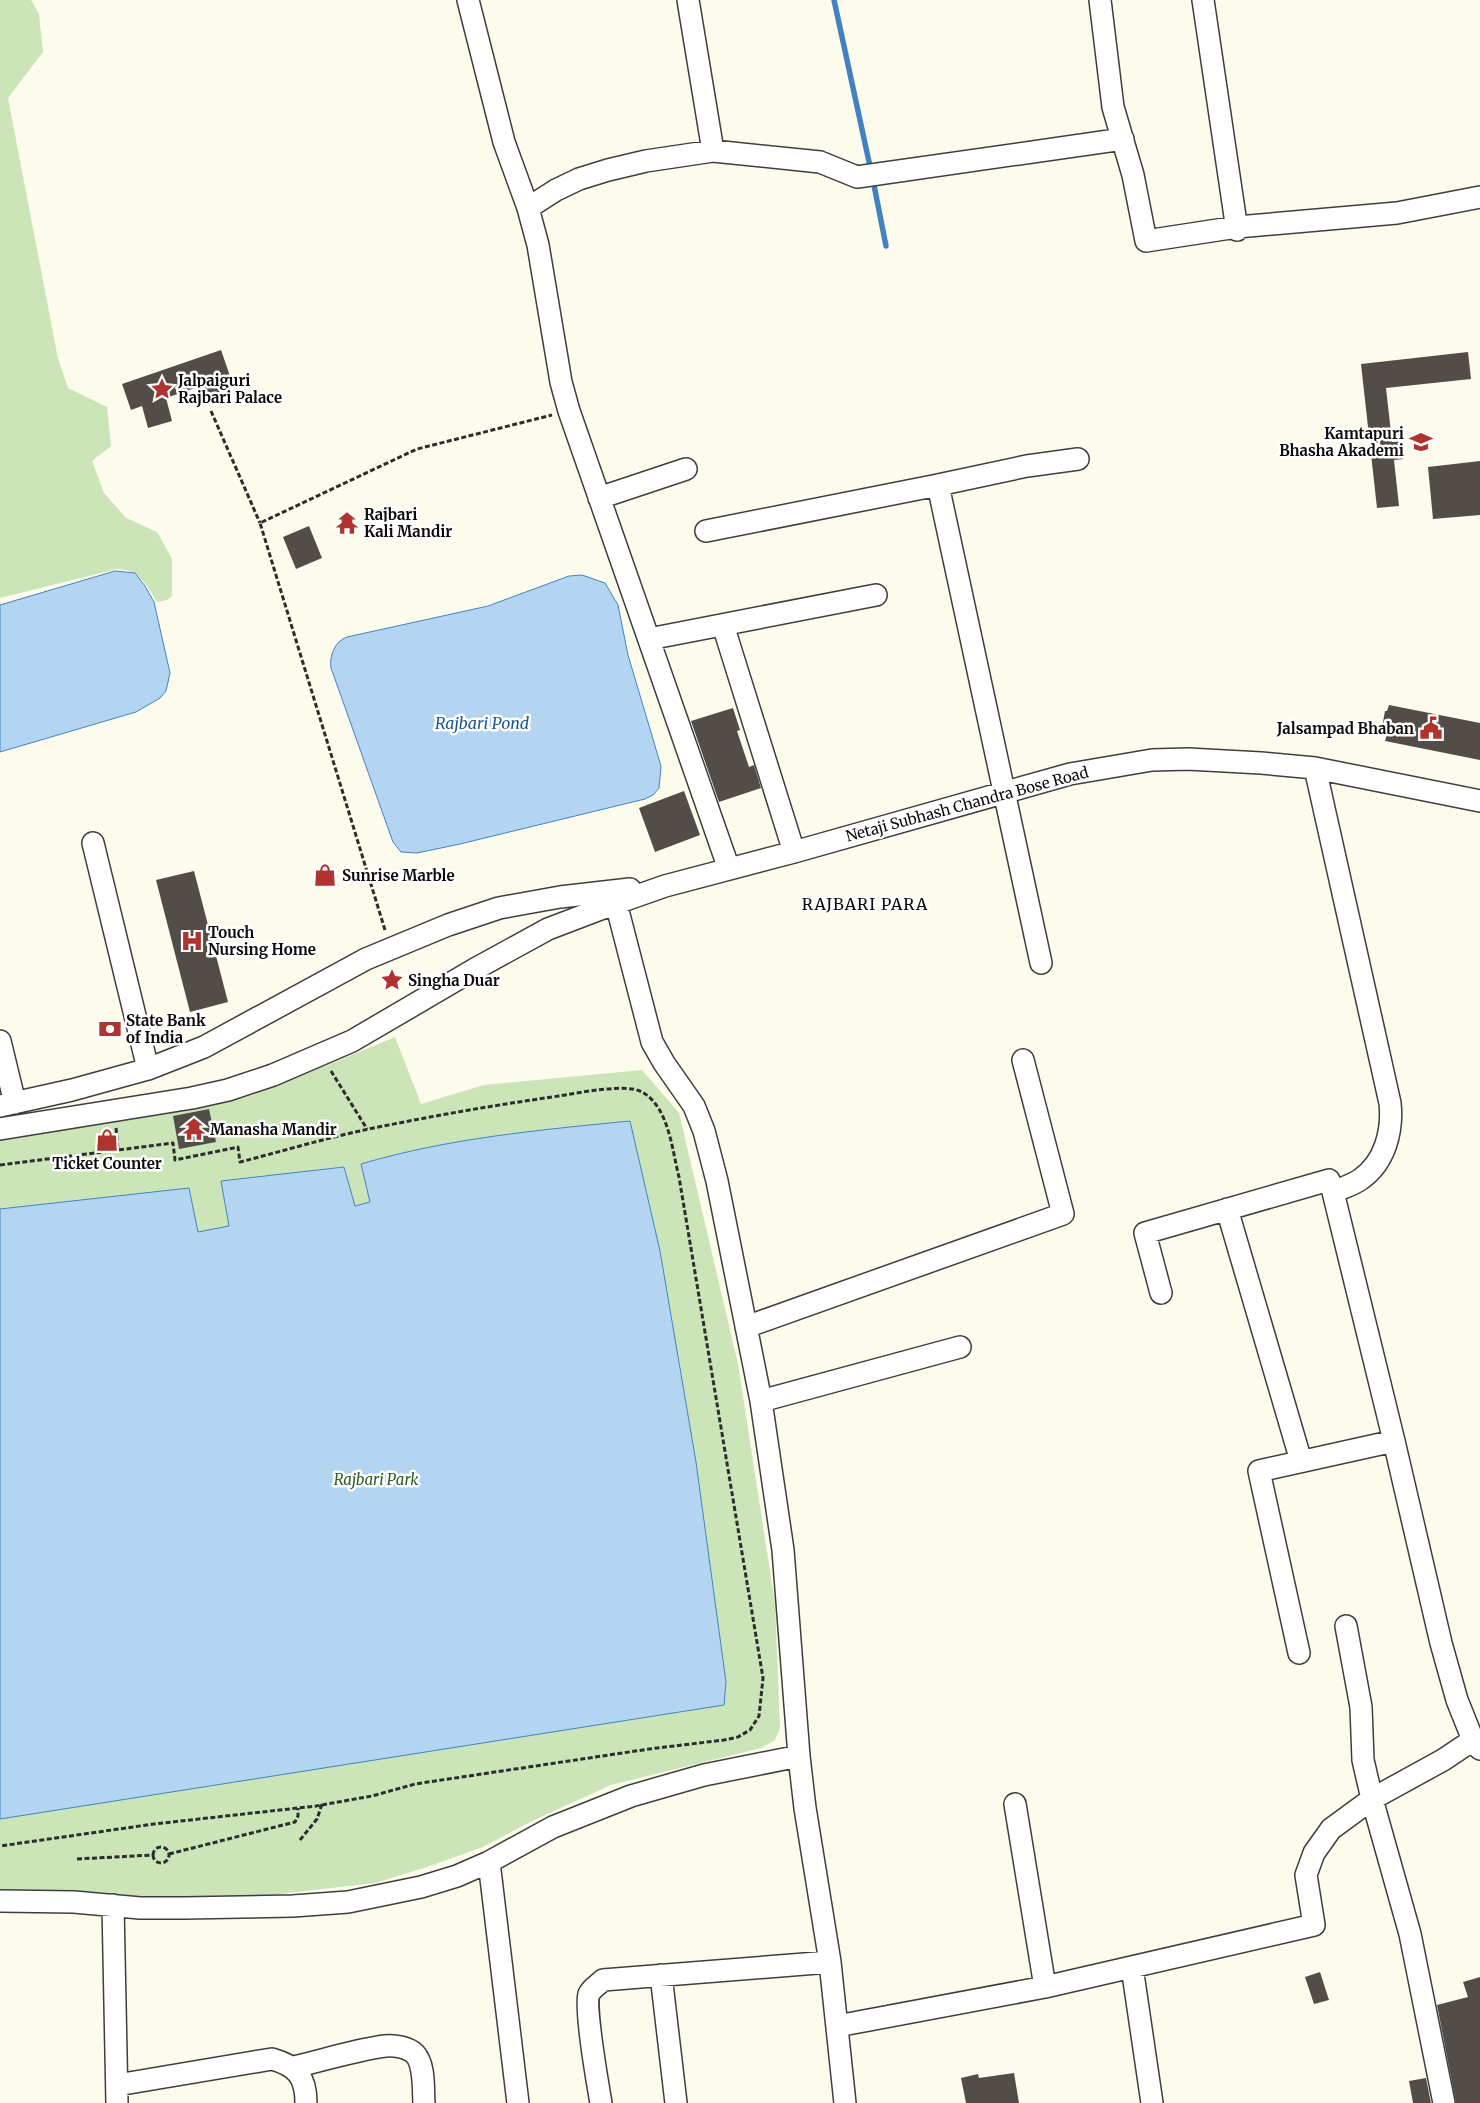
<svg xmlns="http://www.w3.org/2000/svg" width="1480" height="2103" viewBox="0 0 1480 2103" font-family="Merriweather,serif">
<rect width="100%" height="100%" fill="#fdfbeb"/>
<path fill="#cbe4b8" d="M0 0H31L39 14 43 52 8 98 58 359 68 388 107 407 111 446 92 461 104 493 126 518 157 532 172 559V596L167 600 157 602C146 584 140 570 117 569L0 598Z
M395 1037 421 1104 484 1085 642 1070 679 1113 738 1364 775 1604 780 1728 775 1740 761 1748 611 1785 532 1821 483 1847 427 1867 375 1883 262 1896 163 1902 0 1889V1136L230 1098 328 1065Z"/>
<path fill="#b4d5f1" stroke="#4183c2" d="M115 571 135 573 145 586 154 602 170 673 166 691 160 698 136 712 0 752V605Z
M582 575 605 583 618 605 628 655 661 766 659 788 653 795 645 799 460 844 417 853 401 852 393 842 331 668C329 656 335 641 347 637L488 606 569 576Z
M630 1121 660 1251 696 1462 726 1682 724 1705 0 1819V1209L189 1188 198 1232 229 1226 221 1181 344 1167 355 1206 370 1202 361 1164C449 1138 539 1130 630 1121Z"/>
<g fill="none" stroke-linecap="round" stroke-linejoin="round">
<path stroke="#4183c2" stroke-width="5.5" d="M834 0 871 171
M873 180 886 246"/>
</g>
<path fill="#534d49" d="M221 350 230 376 219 380 225 398 201 406 195 388 166 398 172 421 148 428 142 406 131 410 122 384Z
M1468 352 1471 379 1386 388 1392 442 1401 441 1403 459 1394 460 1399 506 1377 508 1361 364Z
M1480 461V515L1433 519 1428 467Z
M309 526 322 558 296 569 283 537Z
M1389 705 1480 723V760L1385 741 1387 734 1381 733 1385 711H1387Z
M733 708 740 730 737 731 749 767 754 765 761 788 719 802 691 721Z
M684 791 700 835 655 852 639 808Z
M194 871 228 1002 190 1012 156 880Z
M209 1109 216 1142 179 1149 173 1116Z
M1320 1972 1329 2000 1314 2004 1305 1977Z
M1480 1977V2103H1456L1437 2005 1468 1997 1463 1982Z
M1014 2073 1019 2103H966L961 2078 978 2074 979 2078Z
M1426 2078 1431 2103H1413L1409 2081Z"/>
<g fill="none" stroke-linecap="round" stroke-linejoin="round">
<defs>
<path id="minor" d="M468 0 504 142 528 208 538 245 561 382 569 411 729 869
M688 0 713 151
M1100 0 1113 107 1133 175 1146 241 1237 227 1397 213 1480 197
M1203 0 1237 230
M528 208 556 190 579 179 608 170 646 161 713 151 820 162 857 177 1123 139
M938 485 1027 466 1078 459
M599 498 686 469
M706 531 938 485 1041 963
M723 625 794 852
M649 639 876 595
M1315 768 1390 1103C1393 1131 1385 1162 1361 1179 1353 1185 1342 1188 1333 1192L1394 1441 1441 1643 1457 1700 1473 1740 1480 1749
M93 843 148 1069
M616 903 652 1042 664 1063 694 1106 704 1131 717 1181 761 1401 783 1550 799 1756 805 1808 830 1962 845 2103
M0 1041 15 1103
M0 1106 72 1090 148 1069 204 1047 366 959 448 925 499 908 560 897 630 889
M0 1129 192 1098 228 1090 273 1075 352 1041 475 969 548 929 611 905 665 886 794 852 1070 774 1152 760 1188 759 1261 763 1315 768 1480 801
M1227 1209 1301 1461
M1161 1293 1145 1233 1329 1180 1333 1192
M746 1327 1063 1214 1023 1060
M761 1401 960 1347
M1346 1626 1361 1707 1363 1760 1372 1799 1410 1934 1444 2103
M1299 1653 1259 1471 1394 1441
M1015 1804 1045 1987
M489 1862 518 2103
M0 1901 74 1902 140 1908H185L293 1906 348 1902 421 1887 457 1876 489 1862 553 1827 631 1796 704 1775 799 1756
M113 1905 117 2103
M1132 1967 1152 2103
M661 1975 676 2103
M837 2026 1045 1987 1314 1925 1306 1875 1314 1853 1331 1829 1372 1799 1443 1760 1473 1740
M294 2067C324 2060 355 2050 385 2046 394 2045 408 2047 415 2054 425 2065 423 2089 424 2103
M117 2085 272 2059C297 2066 306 2077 306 2103
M601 2103C598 2086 584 2005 589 1994 592 1988 598 1985 603 1980L830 1962"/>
</defs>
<use href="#minor" stroke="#3e3e3e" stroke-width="24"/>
<path stroke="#2d2d2d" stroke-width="3" stroke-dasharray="5 2.5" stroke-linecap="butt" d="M211 411 260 523
M385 930 260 523 417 449 552 415
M331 1071 367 1129
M116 1128 118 1149
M0 1165 173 1143 175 1160 238 1147 240 1162C283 1151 326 1138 369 1129 432 1116 495 1105 559 1096 578 1093 626 1083 642 1092 669 1107 672 1150 679 1177L763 1678 759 1716 750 1730 738 1737 724 1740 649 1749 415 1784 372 1796 316 1806 154 1824 0 1846
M300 1840 317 1819 322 1804
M153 1855a8 8 0 1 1 16 0a8 8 0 1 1-16 0Z
M169 1854 295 1822 298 1816V1808
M77 1859 153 1855"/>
<use href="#minor" stroke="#fff" stroke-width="21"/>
</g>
<defs>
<symbol id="sight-bare" viewBox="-9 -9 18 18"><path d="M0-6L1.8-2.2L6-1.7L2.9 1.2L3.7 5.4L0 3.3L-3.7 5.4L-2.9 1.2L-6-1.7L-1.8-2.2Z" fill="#af342f" stroke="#fff" stroke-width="2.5" paint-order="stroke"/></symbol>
<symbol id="university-bare" viewBox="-9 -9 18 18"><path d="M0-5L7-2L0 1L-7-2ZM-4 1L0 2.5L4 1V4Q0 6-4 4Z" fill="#af342f" stroke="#fff" stroke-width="2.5" paint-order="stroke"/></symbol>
<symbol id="temple-bare" viewBox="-9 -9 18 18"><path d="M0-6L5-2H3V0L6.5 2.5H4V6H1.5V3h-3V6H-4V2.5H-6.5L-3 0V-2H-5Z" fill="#af342f" stroke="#fff" stroke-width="2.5" paint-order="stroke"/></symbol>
<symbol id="civic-bare" viewBox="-9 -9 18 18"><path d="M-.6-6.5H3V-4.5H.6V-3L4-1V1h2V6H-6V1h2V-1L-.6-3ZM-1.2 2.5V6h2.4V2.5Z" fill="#af342f" stroke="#fff" stroke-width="2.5" paint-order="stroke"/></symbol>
<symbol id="shop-bare" viewBox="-9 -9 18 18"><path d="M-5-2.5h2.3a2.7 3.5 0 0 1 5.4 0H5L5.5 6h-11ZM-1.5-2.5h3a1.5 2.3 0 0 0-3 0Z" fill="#af342f" stroke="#fff" stroke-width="2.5" paint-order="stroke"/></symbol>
<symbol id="hospital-bare" viewBox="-9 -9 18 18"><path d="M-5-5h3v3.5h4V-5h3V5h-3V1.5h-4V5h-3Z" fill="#af342f" stroke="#fff" stroke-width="2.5" paint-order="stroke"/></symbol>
<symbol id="bank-bare" viewBox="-9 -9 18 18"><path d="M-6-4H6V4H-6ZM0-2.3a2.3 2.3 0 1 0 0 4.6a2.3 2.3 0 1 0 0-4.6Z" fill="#af342f" stroke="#fff" stroke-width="2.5" paint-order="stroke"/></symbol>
</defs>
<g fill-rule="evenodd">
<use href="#sight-bare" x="146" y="373" width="32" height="32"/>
<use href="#university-bare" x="1405" y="426" width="32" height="32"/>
<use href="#temple-bare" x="331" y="507" width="32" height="32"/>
<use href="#civic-bare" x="1415" y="712" width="32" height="32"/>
<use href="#shop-bare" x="309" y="859" width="32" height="32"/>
<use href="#hospital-bare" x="176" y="925" width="32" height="32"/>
<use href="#sight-bare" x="376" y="964" width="32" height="32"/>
<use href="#bank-bare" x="94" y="1013" width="32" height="32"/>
<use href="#temple-bare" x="178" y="1113" width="32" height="32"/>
<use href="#shop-bare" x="91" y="1124" width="32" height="32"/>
</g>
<g text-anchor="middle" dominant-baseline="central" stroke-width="5" stroke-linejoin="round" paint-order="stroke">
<g font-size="15" font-weight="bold" fill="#0b0b0b" stroke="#fff" text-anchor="start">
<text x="178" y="380">Jalpaiguri<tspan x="178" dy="17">Rajbari Palace</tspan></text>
<text x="1404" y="433" text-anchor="end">Kamtapuri<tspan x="1404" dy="17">Bhasha Akademi</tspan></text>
<text x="364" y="514">Rajbari<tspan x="364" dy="17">Kali Mandir</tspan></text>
<text x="1414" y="728" text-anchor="end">Jalsampad Bhaban</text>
<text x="342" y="875">Sunrise Marble</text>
<text x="208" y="932">Touch<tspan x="208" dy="17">Nursing Home</tspan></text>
<text x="408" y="980">Singha Duar</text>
<text x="126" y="1020">State Bank<tspan x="126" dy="17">of India</tspan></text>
<text x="210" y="1129">Manasha Mandir</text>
<text x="107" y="1163" text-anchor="middle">Ticket Counter</text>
</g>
<g font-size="15" fill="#0b0b0b" stroke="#fff">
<text transform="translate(967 804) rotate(-15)">Netaji Subhash Chandra Bose Road</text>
</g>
<g font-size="15" font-style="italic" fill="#295d21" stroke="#fff">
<text x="376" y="1479">Rajbari Park</text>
</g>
<g font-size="16" font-style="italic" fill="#1f5692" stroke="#fff">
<text x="482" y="723">Rajbari Pond</text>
</g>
<g font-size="16" letter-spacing="1" fill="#0b0b0b" stroke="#fff">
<text x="865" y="904">RAJBARI PARA</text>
</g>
</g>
</svg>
